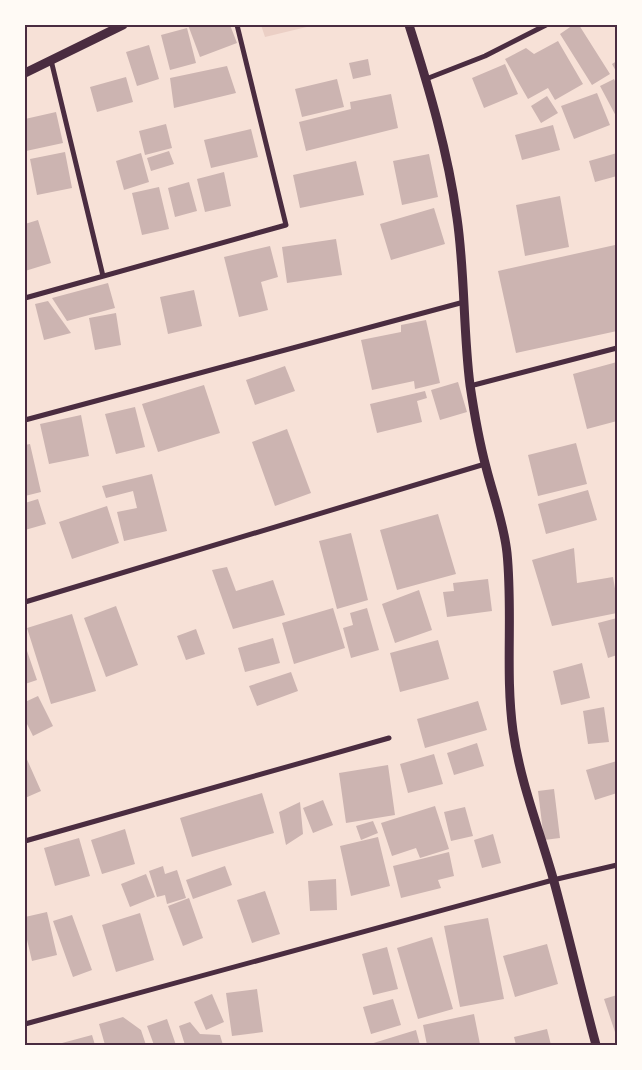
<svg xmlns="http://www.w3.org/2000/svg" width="642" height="1070" viewBox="0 0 642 1070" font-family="'Varela Round',sans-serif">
<rect width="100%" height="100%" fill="#f7e1d7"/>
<path fill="#ebcfc5" d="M261 25H315L265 37Z"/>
<path fill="#ccb4b1" d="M188 25H230L237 43 200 57Z
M573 25H579L610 74 592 85 560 34Z
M187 28 196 63 170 70 161 35Z
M558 41 583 84 555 100 548 88 528 99 505 59 526 48 534 54Z
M149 45 159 79 137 86 126 52Z
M368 59 371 75 353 79 349 63Z
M617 61V73L612 64Z
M505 64 518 94 484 108 472 78Z
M227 66 236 93 174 108 170 78Z
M126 77 133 102 97 112 90 87Z
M337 79 344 107 302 117 295 89Z
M614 79 617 85V118L600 86Z
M597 93 610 125 574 139 561 106Z
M391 94 398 128 306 151 299 122 351 109 350 102Z
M547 96 558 113 541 123 531 106Z
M56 112 63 143 26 151 25 119Z
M166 124 172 148 145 155 139 131Z
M553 125 560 150 522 160 515 135Z
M251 129 258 157 211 168 204 140Z
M169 151 174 164 151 171 147 158Z
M65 152 72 188 37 195 30 159Z
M141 153 149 182 124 190 116 161Z
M617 153V176L595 182 589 161Z
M429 154 438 197 402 205 393 161Z
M356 161 364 195 300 208 293 175Z
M224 172 231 206 205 212 197 179Z
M189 182 197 211 175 217 168 188Z
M159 187 169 229 142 235 132 193Z
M560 196 569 247 525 256 516 205Z
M434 208 445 244 391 260 380 224Z
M38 220 51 263 25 271V224Z
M336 239 342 275 287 283 282 247Z
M615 245 617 255V331L516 353 498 271Z
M270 246 278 277 261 282 268 310 239 317 224 257Z
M108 283 115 308 67 321 52 298Z
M194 290 202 326 168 334 160 297Z
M48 301 71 333 44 340 35 304Z
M116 313 121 345 95 350 89 318Z
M426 320 440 383 415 389 414 381 372 390 361 340 401 332V325Z
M617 362V421L587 429 573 374Z
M285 366 295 391 255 405 246 380Z
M458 382 467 412 440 420 431 390Z
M204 385 220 433 158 452 142 404Z
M425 391 427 398 417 401 422 422 377 433 370 404Z
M135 407 145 447 116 454 105 414Z
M81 415 89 456 49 464 40 424Z
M287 429 311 493 275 506 252 442Z
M576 443 587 484 538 496 528 455Z
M30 444 41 492 25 496V445Z
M152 474 167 531 124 541 117 512 137 508 133 491 106 498 102 486Z
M588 490 597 520 546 534 538 504Z
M38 499 46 524 25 530V503Z
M107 506 119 543 72 559 59 522Z
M438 514 456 574 397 590 380 530Z
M351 533 368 600 337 609 319 541Z
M574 548 577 583 613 577 617 600V613L552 626 532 560Z
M227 567 236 591 273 580 285 615 233 629 212 570Z
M488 579 492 611 447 617 443 592 454 591 453 583Z
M419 590 432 630 395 643 382 604Z
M116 606 138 665 106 677 84 618Z
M333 608 345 648 294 664 282 623Z
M367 608 379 650 351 658 343 628 353 625 350 613Z
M72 614 96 691 51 704 27 628Z
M617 618V655L608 658 598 623Z
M196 629 205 654 186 660 177 636Z
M273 638 280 663 245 672 238 648Z
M438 640 449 679 400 692 390 653Z
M25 645 37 680 25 684Z
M582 663 590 698 561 705 553 671Z
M291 672 298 691 257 706 249 686Z
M38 696 53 726 33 736 25 720V702Z
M478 701 487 730 425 748 417 719Z
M604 707 609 742 588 744 583 711Z
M477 743 484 766 454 775 447 753Z
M434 754 443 784 408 793 400 764Z
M25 755 41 791 25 798Z
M617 761V793L595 800 586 770Z
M388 765 395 815 346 823 339 773Z
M554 789 560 838 544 840 538 791Z
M262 793 274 833 192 857 180 818Z
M323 800 333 825 313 833 303 808Z
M300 802 303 834 286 845 279 812Z
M435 806 449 849 420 858 416 848 392 856 381 823Z
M465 807 473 836 451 841 444 812Z
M373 821 378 833 361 840 356 826Z
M125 829 135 864 102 874 91 840Z
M493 834 501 863 482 868 474 840Z
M378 837 390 886 351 896 340 846Z
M79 838 90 876 55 886 44 848Z
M449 852 454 876 438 880 441 888 401 898 393 866Z
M163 866 165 874 177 870 186 898 167 904 165 895 157 897 149 871Z
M225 866 232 885 193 899 186 880Z
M146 874 155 897 130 907 121 884Z
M336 879 337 910 310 911 308 881Z
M265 891 280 934 252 943 237 900Z
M189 898 203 938 183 946 168 906Z
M47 912 57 955 32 961 25 931V917Z
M140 913 154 960 116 972 102 925Z
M72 915 92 970 73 977 53 921Z
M488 918 504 999 460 1007 444 926Z
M432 937 453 1009 418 1019 397 948Z
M547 944 558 984 515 997 503 956Z
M387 947 398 989 373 995 362 954Z
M257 989 263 1032 232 1036 226 993Z
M212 994 224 1022 206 1030 194 1002Z
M617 995V1038L604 999Z
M393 999 401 1025 371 1034 363 1007Z
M474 1014 480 1044 474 1045H427L423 1025Z
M123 1017 141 1030 146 1045H105L99 1024Z
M167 1019 176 1045H154L147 1026Z
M190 1022 200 1034 220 1035 223 1045H185L179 1026Z
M547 1029 551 1045H516L514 1037Z
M416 1030 420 1045H367Z
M92 1035 95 1045H62V1043Z"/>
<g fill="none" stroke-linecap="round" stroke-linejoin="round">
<path stroke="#4a2c40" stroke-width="5" d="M51 60 103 276
M426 79 485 56 546 25
M25 298 286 225 237 25
M470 386 617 348
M25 420 464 302
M25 602 485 464
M25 841 389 738
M25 1024 553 880 617 865"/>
<path stroke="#4a2c40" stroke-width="9" d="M409 25C429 88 448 152 457 218 465 273 463 329 470 385 474 412 479 441 486 467 493 495 504 524 507 553 513 613 505 672 513 731 520 781 539 829 553 878 568 933 581 989 596 1045
M25 73 123 25"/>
</g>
<rect width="642" height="1070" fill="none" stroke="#fffaf5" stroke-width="52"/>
<rect x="26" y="26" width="590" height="1018" fill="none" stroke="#4a2c40" stroke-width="2"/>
</svg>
